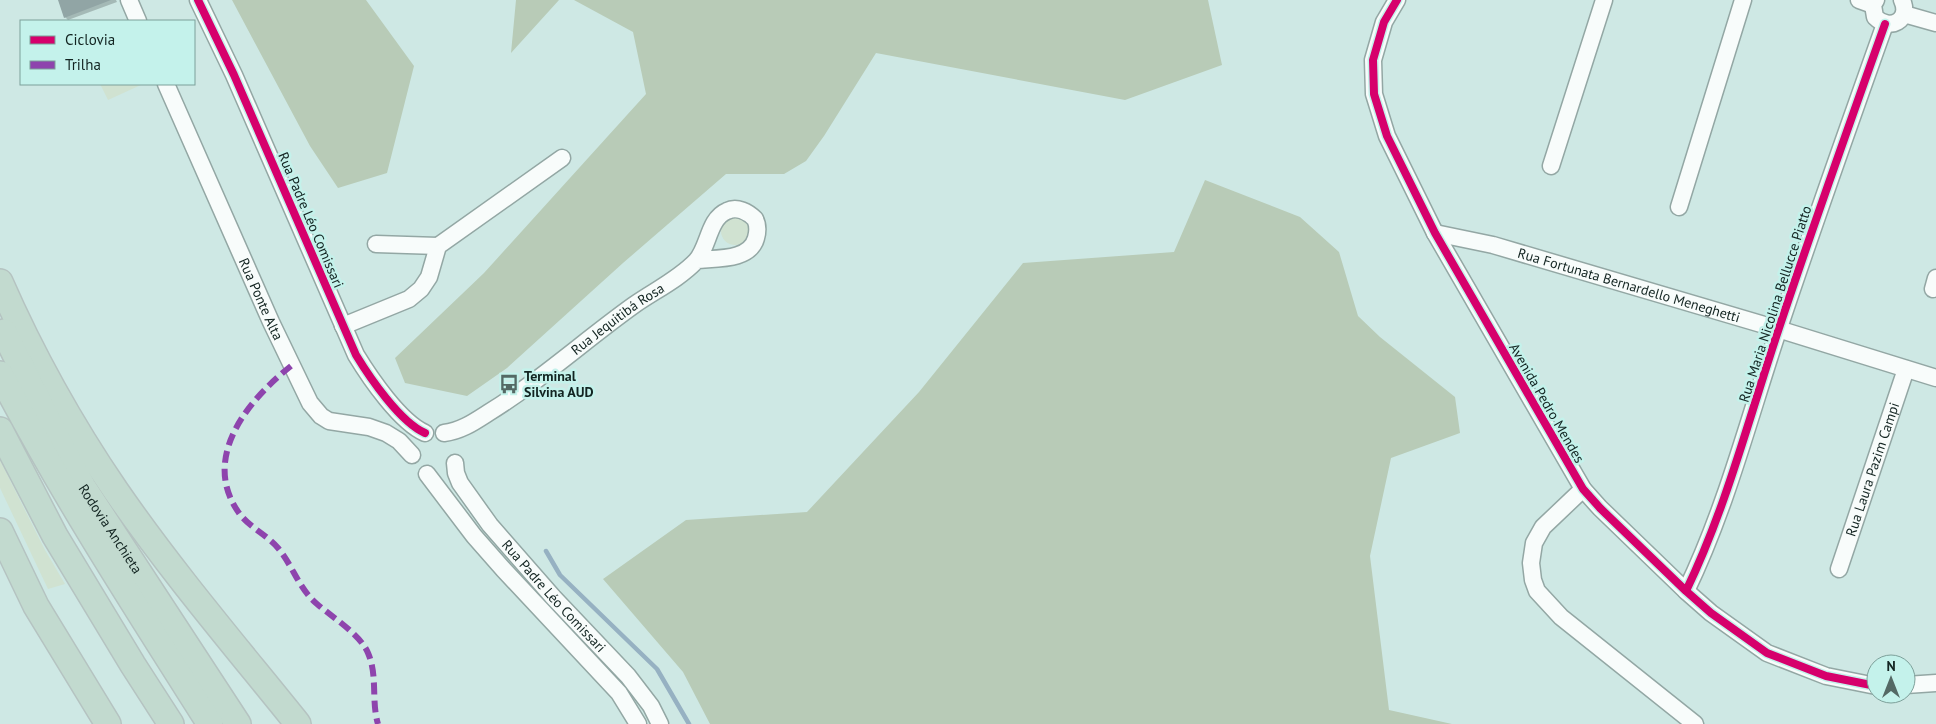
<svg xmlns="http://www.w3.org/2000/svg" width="1936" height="724" viewBox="0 0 1936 724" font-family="'PT Sans',sans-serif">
<rect width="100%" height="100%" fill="#cee8e4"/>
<path fill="#d0e2d1" d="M100 84H143L108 100Z
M721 231a14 14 0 1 1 28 0a14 14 0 1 1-28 0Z
M0 460 45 550 65 584 48 589 0 488Z"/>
<path fill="#b8cbb7" d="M232 0H366L414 66 387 173 338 188 310 146Z
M516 0H559L511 53Z
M574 0H1208L1222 65 1125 100 876 53 824 136 806 161 784 174H726L623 263 507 368 467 396 405 383 395 358 484 273 646 94 633 32Z
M1205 180 1300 217 1339 252 1358 316 1380 337 1455 397 1460 433 1391 458 1370 556 1389 710 1452 724H710L683 672 603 579 686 520 807 512 919 392 1023 263 1174 252Z"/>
<path fill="#0003" d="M59 0H116L117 2 68 20 65 17Z"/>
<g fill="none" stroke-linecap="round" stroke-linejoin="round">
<path stroke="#96b1c2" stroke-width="4.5" d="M546 551 560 575 657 669 689 724"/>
</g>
<path fill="#91a5a5" d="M58 0H111L64 18Z"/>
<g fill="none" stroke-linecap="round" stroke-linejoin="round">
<defs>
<g id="minor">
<path d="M129 0 138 21"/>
<path d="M198 0 234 75 356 355C370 378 400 422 425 433"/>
<path d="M1397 0 1384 22 1373 60 1374 94 1387 136 1435 233 1583 489 1600 508 1686 591 1711 613 1767 653 1826 676 1876 686"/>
<path d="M1859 0 1873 5"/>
<path d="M1876 0 1873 5 1875 17C1890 32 1911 20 1902 0"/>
<path d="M1904 14 1936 23"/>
<path id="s1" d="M166 84 271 322 310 403 321 416 329 421 369 427 386 433 399 441 412 455"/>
<path d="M1551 166 1604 0"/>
<path d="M1679 207 1743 0"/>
<path id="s2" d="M1435 233 1493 245 1778 329 1936 378"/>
<path d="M376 244 438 246"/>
<path d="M1933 289 1936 278"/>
<path d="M343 326 409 299 421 289 429 277 438 246 562 158"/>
<path id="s3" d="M444 433C461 431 474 422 488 413 540 381 585 340 634 305 654 291 679 279 696 261 709 247 708 219 727 211 737 206 748 212 755 219 758 225 758 231 756 238 750 261 716 258 697 260"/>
<path id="s4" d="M455 463 456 473 460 483 490 525 553 597 628 676 651 706 660 724"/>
<path d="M427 474 474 536 503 569 619 693 638 724"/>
<path d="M1583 489 1543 527 1534 543 1531 563 1533 580 1537 591 1561 617 1695 724"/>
<path id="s5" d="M1839 569 1906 369"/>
<path d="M1686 591C1727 506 1749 417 1779 328 1813 226 1849 125 1885 24"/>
<path d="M1906 685 1936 683"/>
</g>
<g id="highway">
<path d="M0 282C32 355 71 425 116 491 172 572 236 647 298 724"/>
<path id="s6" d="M4 332 59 443 83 487 238 724"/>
<path d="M0 374C63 495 137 609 210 724"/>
<path d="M0 430 55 536 133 665 171 724"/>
<path d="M0 531 36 606 108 724"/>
</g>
</defs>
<use href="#minor" stroke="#93a7a4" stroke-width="19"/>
<use href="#highway" stroke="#b5c3c1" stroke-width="28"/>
<use href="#minor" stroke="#f8fcfb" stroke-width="16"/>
<use href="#highway" stroke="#c2dacf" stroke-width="25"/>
<path stroke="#8e44ad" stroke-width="6" stroke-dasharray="12 6" stroke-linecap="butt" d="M291 366C248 400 200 458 239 513 249 527 267 535 278 548 293 566 299 589 317 604 332 617 360 634 368 653 378 676 371 701 378 724"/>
<defs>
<path id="cycleway" d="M198 0 234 75 356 355C370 378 400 422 425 433
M1397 0 1384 22 1373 60 1374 94 1387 136 1435 233 1583 489 1600 508 1686 591 1711 613 1767 653 1826 676 1876 686
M1686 591C1727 506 1749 417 1779 328 1813 226 1849 125 1885 24"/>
</defs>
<use href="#cycleway" stroke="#c4f2eb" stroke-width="11"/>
<use href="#cycleway" stroke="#d6006c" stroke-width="8"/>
</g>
<defs>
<symbol id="bus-bare" viewBox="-9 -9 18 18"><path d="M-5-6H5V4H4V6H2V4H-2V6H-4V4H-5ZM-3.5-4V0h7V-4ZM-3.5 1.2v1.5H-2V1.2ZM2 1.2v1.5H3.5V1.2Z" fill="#546965" stroke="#c4f2eb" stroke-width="2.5" paint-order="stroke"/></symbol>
</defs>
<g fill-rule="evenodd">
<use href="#bus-bare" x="495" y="370" width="28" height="28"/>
</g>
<g text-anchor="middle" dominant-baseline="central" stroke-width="5" stroke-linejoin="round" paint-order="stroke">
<g font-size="14" fill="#122421" stroke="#c4f2eb">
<text transform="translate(311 220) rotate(67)">Rua Padre Léo Comissari</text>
<text stroke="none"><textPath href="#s2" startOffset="201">Rua Fortunata Bernardello Meneghetti</textPath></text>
<text stroke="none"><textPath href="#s1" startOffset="235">Rua Ponte Alta</textPath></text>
<text transform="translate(1775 304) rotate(-72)">Rua Maria Nicolina Bellucce Piatto</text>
<text stroke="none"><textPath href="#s3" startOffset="209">Rua Jequitibá Rosa</textPath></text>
<text transform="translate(1547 403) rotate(60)">Avenida Pedro Mendes</text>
<text stroke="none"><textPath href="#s5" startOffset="105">Rua Laura Pazim Campi</textPath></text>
<text stroke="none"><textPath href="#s6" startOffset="224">Rodovia Anchieta</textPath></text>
<text stroke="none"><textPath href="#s4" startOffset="168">Rua Padre Léo Comissari</textPath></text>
</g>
<g font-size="14" font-weight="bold" fill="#122421" stroke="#c4f2eb" text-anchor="start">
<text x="524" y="376">Terminal<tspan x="524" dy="16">Silvina AUD</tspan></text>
</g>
</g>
<rect x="20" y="20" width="175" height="65" fill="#c4f2eb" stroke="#7da09a"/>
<rect x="30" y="36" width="25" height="8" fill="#d6006c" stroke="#7da09a"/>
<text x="65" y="45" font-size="15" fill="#122421">Ciclovia</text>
<rect x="30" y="61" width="25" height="8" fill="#8e44ad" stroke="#7da09a"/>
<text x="65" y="70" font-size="15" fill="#122421">Trilha</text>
<g transform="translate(1891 679)"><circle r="24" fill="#c4f2eb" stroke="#7da09a"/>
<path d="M0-4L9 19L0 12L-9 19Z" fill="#546965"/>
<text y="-8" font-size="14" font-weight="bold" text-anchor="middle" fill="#122421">N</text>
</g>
</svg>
